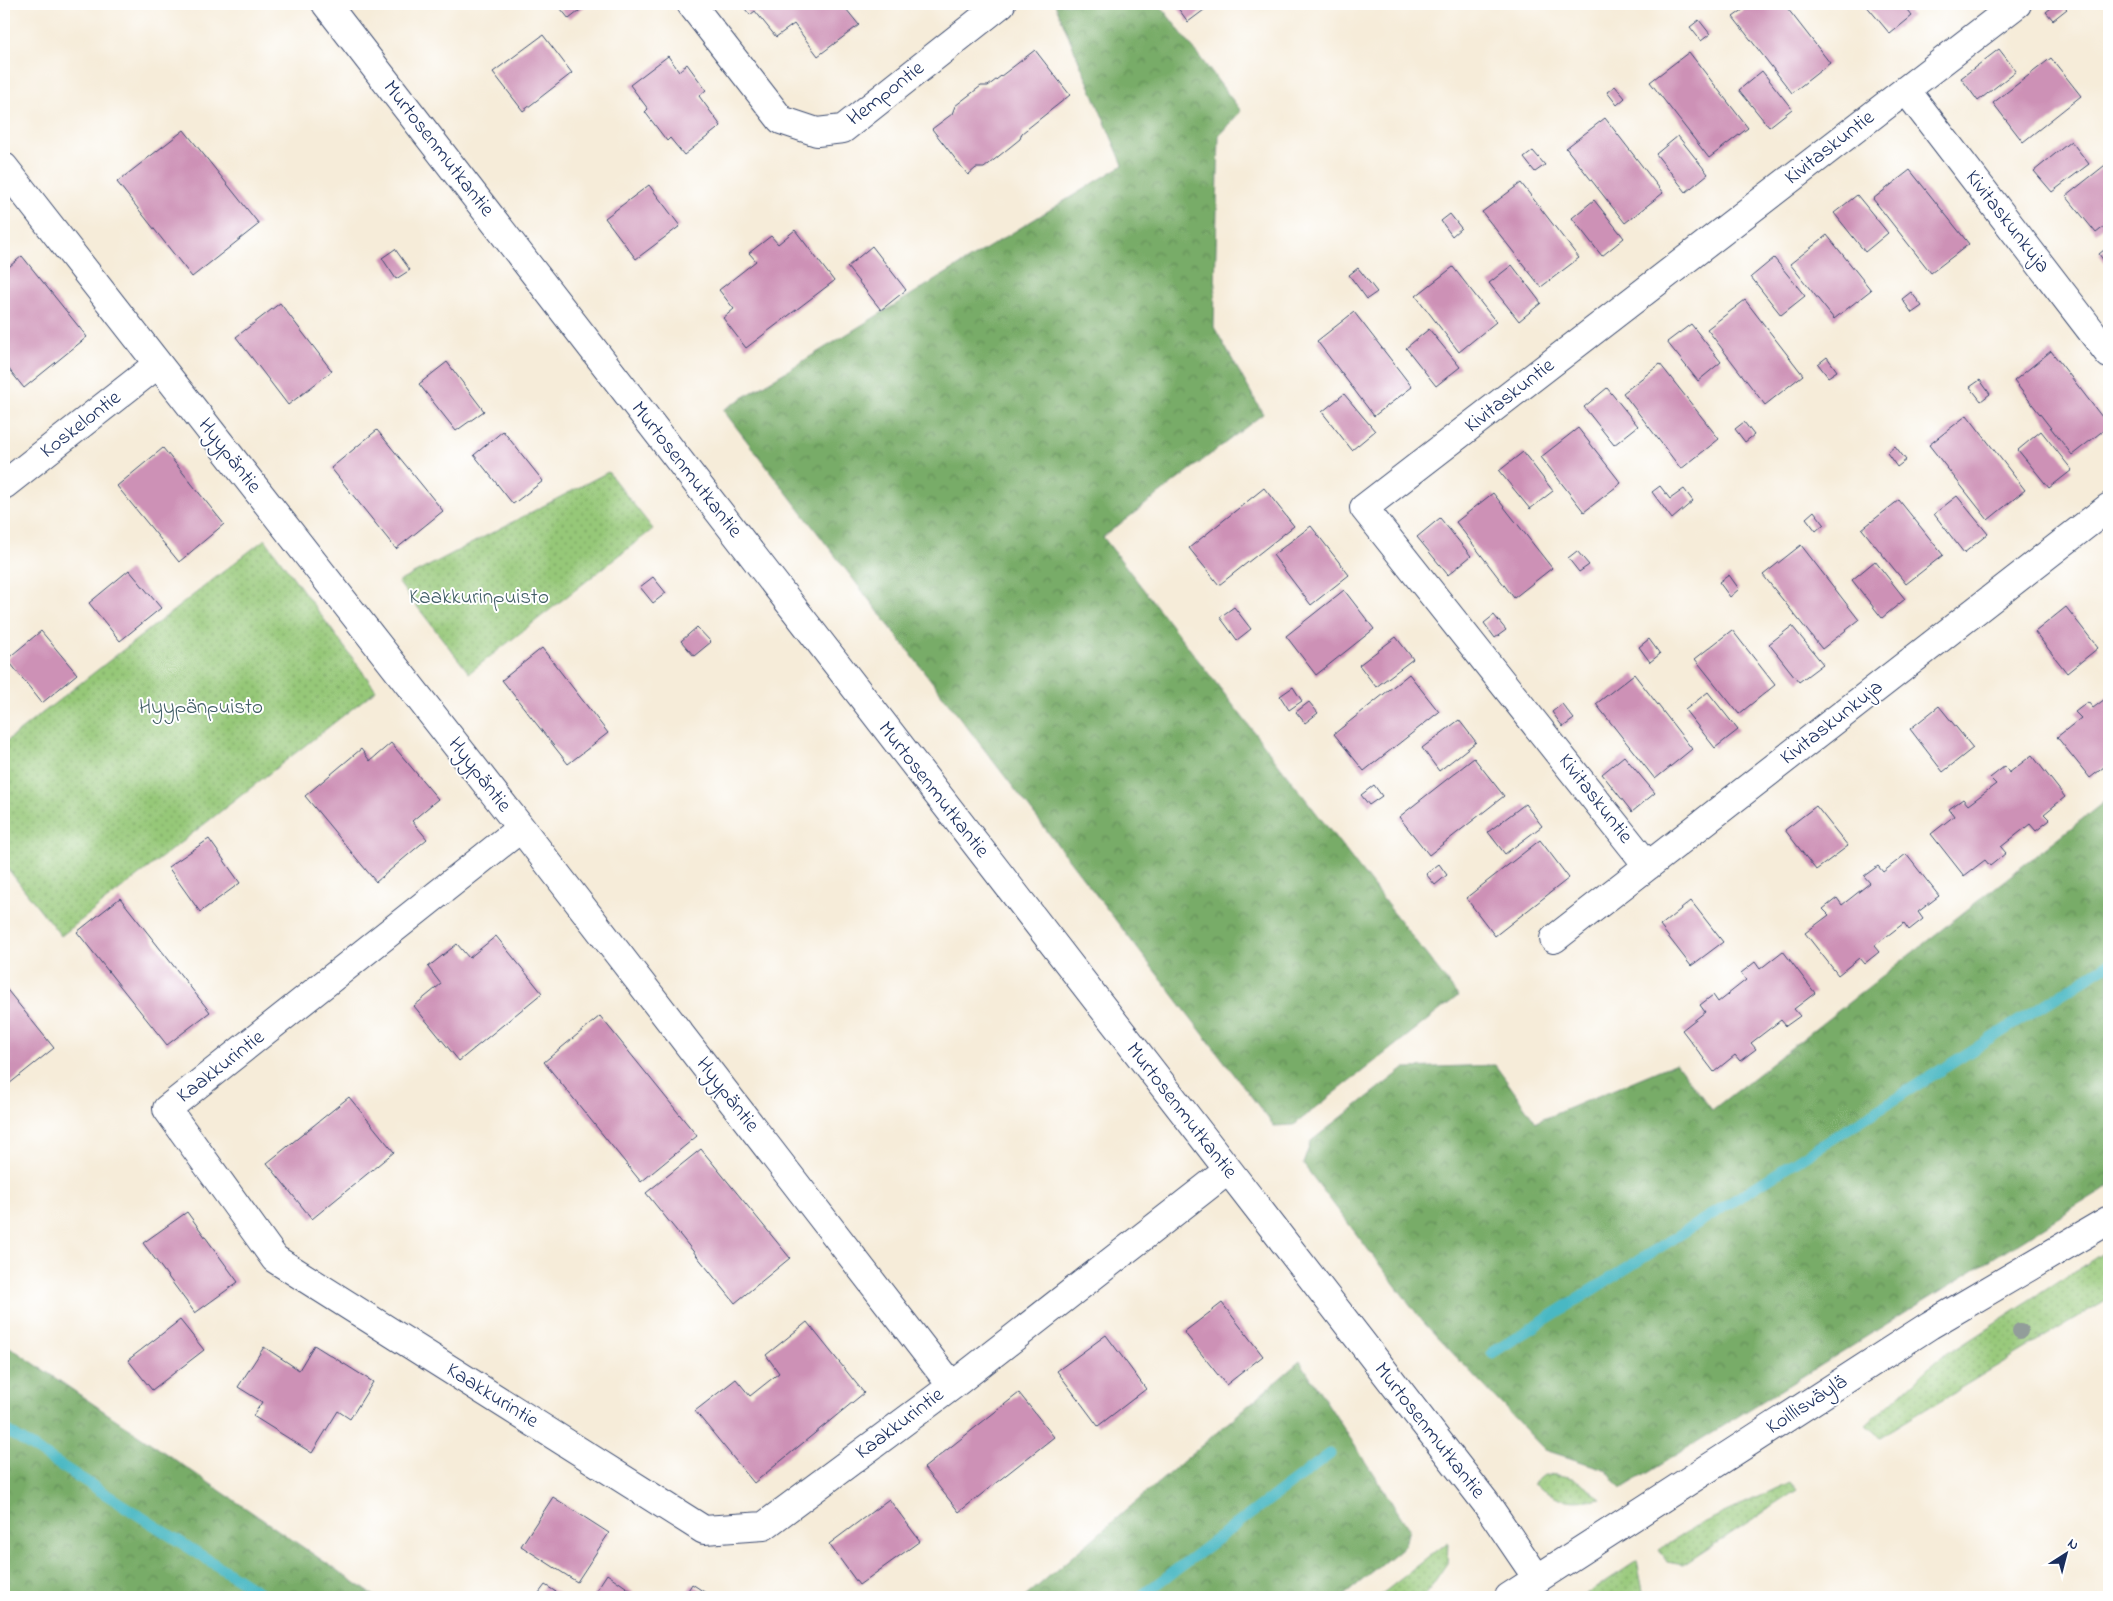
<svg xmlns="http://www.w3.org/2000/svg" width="2113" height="1601" viewBox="0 0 2113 1601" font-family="'Indie Flower',sans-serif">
<defs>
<pattern id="green-dots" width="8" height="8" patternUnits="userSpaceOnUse" patternTransform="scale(1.25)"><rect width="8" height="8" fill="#96c878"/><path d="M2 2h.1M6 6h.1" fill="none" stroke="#7aa366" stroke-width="1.8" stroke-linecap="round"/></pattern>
<pattern id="forest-crowns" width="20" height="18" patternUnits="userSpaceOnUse" patternTransform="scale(1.25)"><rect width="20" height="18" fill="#78ac68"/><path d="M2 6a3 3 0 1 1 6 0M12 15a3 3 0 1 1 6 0" fill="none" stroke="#628c59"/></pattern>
</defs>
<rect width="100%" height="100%" fill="#fff"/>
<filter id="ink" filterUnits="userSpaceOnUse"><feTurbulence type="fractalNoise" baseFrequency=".02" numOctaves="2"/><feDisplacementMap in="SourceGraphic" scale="10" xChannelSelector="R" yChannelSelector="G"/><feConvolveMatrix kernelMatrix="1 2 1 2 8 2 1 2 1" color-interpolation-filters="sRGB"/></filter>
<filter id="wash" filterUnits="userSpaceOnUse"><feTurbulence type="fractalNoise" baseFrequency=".0096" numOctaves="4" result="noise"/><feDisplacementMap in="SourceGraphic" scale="20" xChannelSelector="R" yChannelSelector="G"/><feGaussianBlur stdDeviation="1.12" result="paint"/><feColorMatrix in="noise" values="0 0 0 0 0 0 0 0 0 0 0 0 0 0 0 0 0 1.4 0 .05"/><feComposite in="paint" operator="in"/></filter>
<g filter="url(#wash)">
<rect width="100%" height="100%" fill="#f6ecd9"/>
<path fill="url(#green-dots)" stroke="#587c6b" d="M608 472 653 529 469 673 398 582Z
M265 539 376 690 61 936 4 864V743Z
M2109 1249V1298L1880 1437 1866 1425 1937 1360Z
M1544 1475C1572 1476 1578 1481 1601 1498 1567 1504 1562 1501 1533 1484Z
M1790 1482 1797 1490 1683 1565 1667 1562 1659 1550 1694 1527Z
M1448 1542 1447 1563 1424 1597H1378Z
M1637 1561 1643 1591 1634 1597H1582Z"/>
<path fill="url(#forest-crowns)" stroke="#4a6e63" d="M1055 4H1159L1241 111 1219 135 1214 327 1263 414 1103 537 1458 996 1294 1125 1274 1126 723 410 1123 165Z
M2109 798V1186L1621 1489 1607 1470 1545 1450 1424 1323 1303 1164 1311 1141 1405 1068 1495 1065 1536 1122 1676 1063 1712 1110Z
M4 1343 376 1597H4Z
M1300 1361 1409 1529 1405 1545 1342 1597H1025Z"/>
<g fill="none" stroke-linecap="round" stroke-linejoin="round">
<path stroke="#49b8c3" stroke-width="11" d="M1492 1353 2109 964
M4 1429 266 1597
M1140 1597 1330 1454"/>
</g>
<g id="blocks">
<path fill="#cd91b6" d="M557 4H588L569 19Z
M741 4H842L859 25 818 56 794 24 776 37 755 11 750 15Z
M1175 4H1212L1188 22Z
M1751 4H1784L1830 63 1792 93 1733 17Z
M1865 4H1902L1912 16 1890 34Z
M2056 4H2062L2067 9 2053 20 2046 12Z
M1699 20 1710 34 1701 41 1690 27Z
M543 35 572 73 523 111 493 72Z
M1999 49 2016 71 1978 101 1961 78Z
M1035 50 1070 95 1022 133 1020 139 984 168H976L968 175 932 129 952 114 955 106 981 86H988Z
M1689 52 1748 128 1709 158 1650 82Z
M668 56 679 71 687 64 706 90 699 96 721 126 684 155 670 138 667 141 645 112 648 109 630 85Z
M2051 58 2081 96 2023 142 1993 103Z
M1762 71 1792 109 1769 127 1739 90Z
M1615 86 1625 98 1617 105 1607 92Z
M1605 118 1663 193 1625 223 1566 148Z
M184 130 259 224 192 277 117 182Z
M1678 136 1708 174 1686 192 1656 154Z
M2071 141 2089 164 2052 192 2034 171Z
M1533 151 1545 165 1535 172 1524 158Z
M2109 162V223L2096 233 2066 196Z
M1910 170 1969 244 1931 273 1873 199Z
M1521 183 1579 258 1541 287 1482 212Z
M649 185 680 226 636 259 605 218Z
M1857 195 1888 233 1865 252 1834 213Z
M1594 200 1624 238 1602 256 1572 218Z
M1450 214 1461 228 1452 236 1441 221Z
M795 230 834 281 746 348 723 318 734 309 719 290 756 261 749 253 771 236 778 244Z
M1827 235 1871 290 1834 319 1790 264Z
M872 246 906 290 881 310 847 267Z
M2109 246V268L2099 254Z
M395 249 410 270 396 279 382 258Z
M22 256 87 337 24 388 4 363V271Z
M1774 258 1805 296 1781 315 1751 277Z
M1512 265 1541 303 1519 321 1489 283Z
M1453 267 1496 322 1459 352 1416 296Z
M1358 268 1377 292 1367 299 1349 275Z
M1911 292 1922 306 1912 313 1902 299Z
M1745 300 1803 375 1765 405 1707 329Z
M280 303 332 371 288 405 236 337Z
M1354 312 1412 387 1374 416 1317 341Z
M1691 324 1721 362 1698 381 1667 342Z
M1429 329 1460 367 1436 386 1406 348Z
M2051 351 2109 426 2072 455 2014 381Z
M1827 357 1837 371 1828 377 1818 364Z
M447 362 484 411 456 431 419 384Z
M1660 364 1719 439 1681 469 1623 393Z
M1980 380 1990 394 1981 401 1970 387Z
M1607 388 1638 426 1614 445 1584 407Z
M1344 394 1375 431 1352 450 1322 412Z
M1967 415 2025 490 1988 520 1929 445Z
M1744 422 1754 435 1745 442 1735 429Z
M1578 428 1621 483 1584 512 1541 457Z
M377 430 443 511 396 549 331 468Z
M503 431 543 481 513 504 474 455Z
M2041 431 2072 470 2049 488 2018 450Z
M1895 446 1906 460 1897 467 1887 453Z
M163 448 224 524 179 562 117 486Z
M1523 452 1553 491 1530 509 1499 471Z
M1660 486 1670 499 1684 489 1693 501 1672 519 1652 492Z
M1264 488 1294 526 1219 585 1189 548Z
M1493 493 1552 568 1514 598 1456 522Z
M1957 496 1988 534 1964 553 1934 514Z
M1899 500 1943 555 1906 584 1862 529Z
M1814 511 1824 524 1816 531 1806 518Z
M1440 518 1471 556 1448 575 1417 537Z
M1311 526 1349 575 1311 605 1273 555Z
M1801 545 1859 620 1822 649 1763 575Z
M1577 551 1589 565 1579 572 1568 558Z
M1875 561 1905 599 1882 618 1852 580Z
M129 570 161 608 120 641 89 603Z
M1729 575 1739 589 1730 597 1719 582Z
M653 577 666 593 653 603 640 587Z
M1344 590 1374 629 1316 675 1286 636Z
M1234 607 1251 629 1237 640 1220 617Z
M2066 607 2098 648 2067 673 2035 632Z
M1494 615 1506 630 1495 638 1484 623Z
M1792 626 1823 664 1799 682 1769 644Z
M697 627 711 642 694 656 681 641Z
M1732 630 1775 685 1739 714 1695 659Z
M41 631 77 674 42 703 7 659Z
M1396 637 1413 659 1376 687 1359 665Z
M1649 639 1660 654 1650 662 1639 647Z
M542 648 608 733 568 764 502 680Z
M1409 674 1439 712 1364 771 1334 734Z
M1634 674 1692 749 1655 779 1596 704Z
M1293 687 1302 701 1289 710 1280 696Z
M1708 692 1738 730 1715 748 1685 710Z
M2109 696V763L2090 778 2057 737 2081 718 2075 712 2088 702 2093 708Z
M1309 702 1318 713 1305 723 1296 712Z
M1562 704 1574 719 1563 727 1552 712Z
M1939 706 1973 748 1943 772 1910 729Z
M1459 720 1476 742 1439 771 1422 748Z
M391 743 438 799 412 821 427 839 376 882 305 796 361 749 370 761Z
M2032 755 2065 797 2044 814 2050 820 2036 831 2030 824 2001 847 2006 853 1990 866 1985 860 1964 876 1931 834 1954 816 1949 809 1963 799 1968 805 1996 784 1990 778 2005 766 2009 773Z
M1624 756 1655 793 1632 812 1602 774Z
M1474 758 1504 796 1429 855 1399 817Z
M1374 785 1382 796 1369 805 1361 795Z
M1525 804 1542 826 1505 854 1488 832Z
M1816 806 1848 846 1816 870 1785 830Z
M209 839 240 883 200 912 168 867Z
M1540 840 1569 878 1495 936 1466 898Z
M1906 854 1939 896 1918 912 1923 919 1909 930 1904 923 1874 946 1879 952 1864 964 1859 958 1838 975 1805 933 1829 915 1823 909 1837 898 1842 905 1870 883 1864 876 1878 866 1883 872Z
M1439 864 1447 875 1435 885 1426 874Z
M120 898 210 1012 167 1045 77 932Z
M1691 901 1723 942 1691 966 1660 926Z
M496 936 542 993 459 1061 414 1006 441 984 428 967 457 944 469 958Z
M1783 951 1815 993 1794 1009 1800 1016 1786 1026 1781 1020 1751 1043 1756 1049 1740 1061 1735 1055 1714 1072 1682 1030 1705 1012 1700 1005 1713 995 1718 1002 1746 980 1741 973 1755 962 1760 969Z
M4 986 54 1048 4 1088Z
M600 1016 697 1136 641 1182 544 1062Z
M349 1097 394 1152 312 1219 267 1163Z
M701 1149 790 1258 735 1303 646 1193Z
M187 1212 238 1282 195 1313 143 1243Z
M1222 1303 1263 1356 1226 1385 1184 1332Z
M180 1320 204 1350 152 1390 128 1360Z
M807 1322 864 1393 754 1483 695 1411 736 1379 750 1396 779 1373 766 1355Z
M1106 1335 1146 1389 1098 1426 1057 1371Z
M314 1345 373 1382 350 1419 338 1411 312 1453 253 1416 262 1402 238 1387 264 1347 299 1370Z
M1019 1393 1054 1437 959 1512 924 1468Z
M553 1497 609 1533 577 1582 521 1546Z
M889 1499 920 1541 859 1585 829 1544Z
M607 1574 633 1592 629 1597H592Z
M692 1584 712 1597H684Z
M545 1585 564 1597H536Z"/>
</g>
</g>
<g filter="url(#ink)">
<use href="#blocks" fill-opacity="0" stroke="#3c4b70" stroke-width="1"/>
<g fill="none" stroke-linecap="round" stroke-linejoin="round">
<defs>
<path id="minor" d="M691 4 781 120 817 132 843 129 1001 4
M1906 90 2109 354
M4 167 521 828 952 1386
M4 485 158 364
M521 828 167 1109 275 1259 704 1530 764 1526 952 1386 1227 1171
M1648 866 1364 508 2017 4
M1554 939 2109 507"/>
<path id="tertiary" d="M326 4 1486 1503 1537 1578"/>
<path id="secondary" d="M1509 1597 1930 1325 2109 1220"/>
</defs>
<use href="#minor" stroke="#3c4b70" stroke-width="30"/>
<use href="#tertiary" stroke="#3c4b70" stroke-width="30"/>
<use href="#secondary" stroke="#3c4b70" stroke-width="30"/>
<use href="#minor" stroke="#fff" stroke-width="28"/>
<use href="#tertiary" stroke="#fff" stroke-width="28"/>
<use href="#secondary" stroke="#fff" stroke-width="28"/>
</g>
<circle fill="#929d9a" cx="2020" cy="1331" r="8"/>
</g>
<g text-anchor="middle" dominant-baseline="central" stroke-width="4" stroke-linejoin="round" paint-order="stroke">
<g font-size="21" fill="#1b2f5e" stroke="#fff">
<text transform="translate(886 94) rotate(-38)">Hempontie</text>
<text transform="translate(1830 148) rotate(-38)">Kivitaskuntie</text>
<text transform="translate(438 149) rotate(52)">Murtosenmutkantie</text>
<text transform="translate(2007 222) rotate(52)">Kivitaskunkuja</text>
<text transform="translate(1510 396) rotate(-38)">Kivitaskuntie</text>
<text transform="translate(81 425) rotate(-38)">Koskelontie</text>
<text transform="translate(229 456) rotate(52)">Hyypäntie</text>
<text transform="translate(686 470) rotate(52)">Murtosenmutkantie</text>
<text transform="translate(1832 723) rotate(-38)">Kivitaskunkuja</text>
<text transform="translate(479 775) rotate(52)">Hyypäntie</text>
<text transform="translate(933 790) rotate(52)">Murtosenmutkantie</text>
<text transform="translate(1595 799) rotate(52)">Kivitaskuntie</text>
<text transform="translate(221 1067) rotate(-38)">Kaakkurintie</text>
<text transform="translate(727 1095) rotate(52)">Hyypäntie</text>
<text transform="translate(1181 1111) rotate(52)">Murtosenmutkantie</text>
<text transform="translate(492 1396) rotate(32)">Kaakkurintie</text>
<text transform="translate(1807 1405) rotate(-33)">Koillisväylä</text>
<text transform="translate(900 1424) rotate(-37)">Kaakkurintie</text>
<text transform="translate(1429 1431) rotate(52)">Murtosenmutkantie</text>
</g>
<g font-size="21" fill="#405d66" stroke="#fff">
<text x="479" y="598">Kaakkurinpuisto</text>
<text x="201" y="708">Hyypänpuisto</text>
</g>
</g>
<rect width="2113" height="1601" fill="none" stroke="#fff" stroke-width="20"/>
<g transform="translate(2066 1554) rotate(36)" stroke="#ffffff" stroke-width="4" paint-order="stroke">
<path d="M0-4L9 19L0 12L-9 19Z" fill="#1b2f5e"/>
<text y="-8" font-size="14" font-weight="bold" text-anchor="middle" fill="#1b2f5e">N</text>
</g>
</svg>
